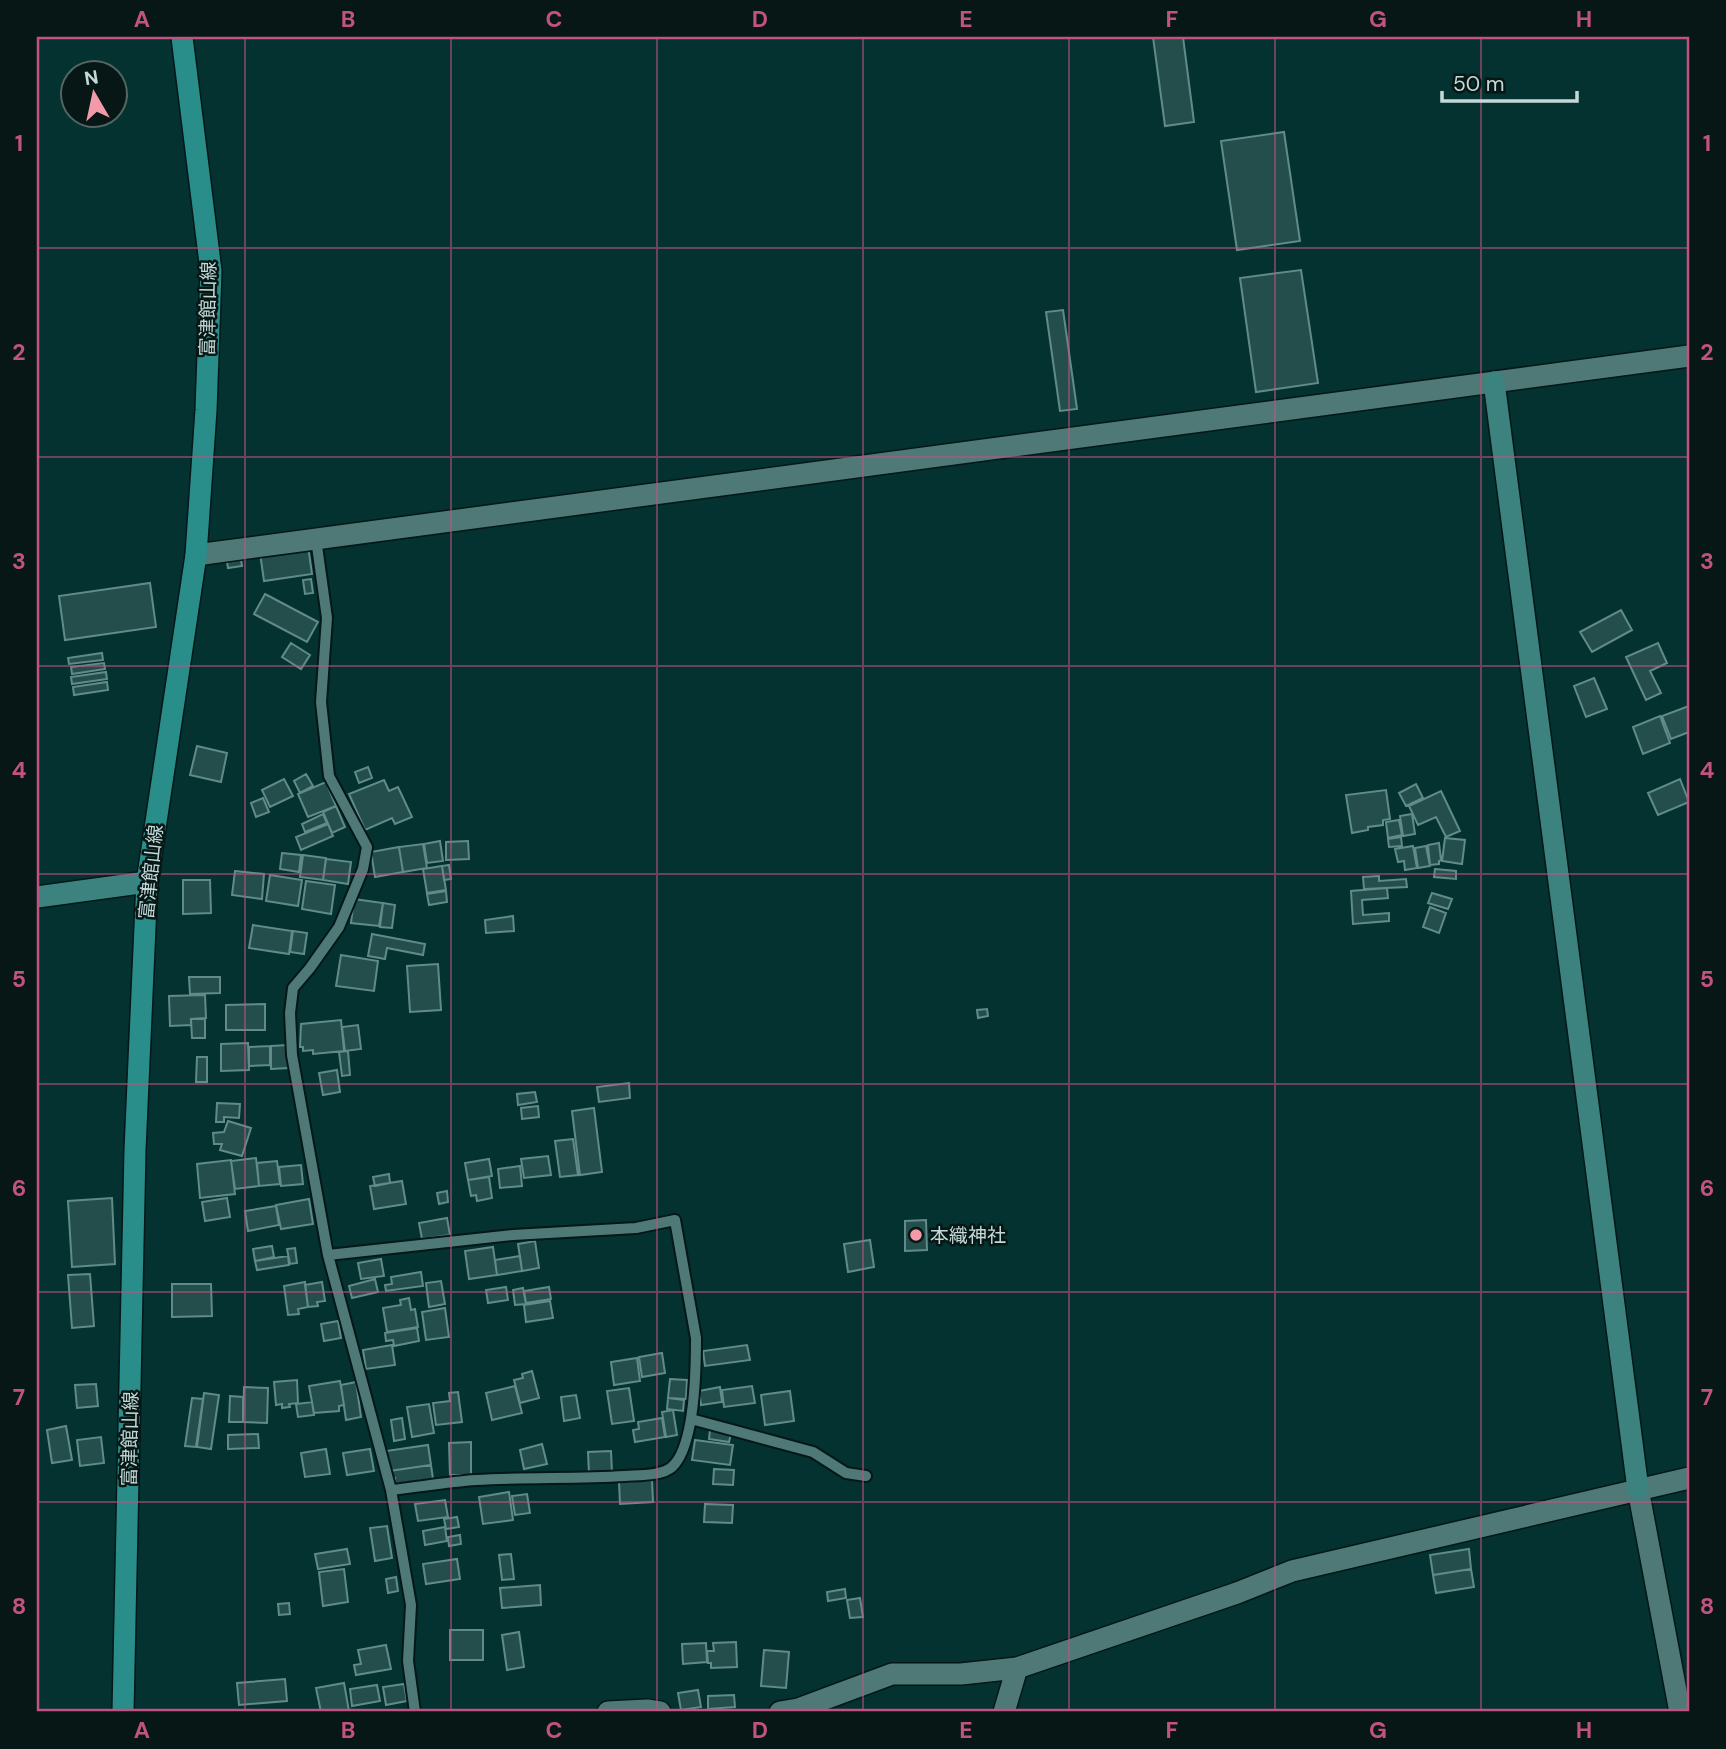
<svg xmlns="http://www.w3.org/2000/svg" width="1726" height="1749" viewBox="0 0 1726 1749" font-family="'DM Sans','Noto Sans JP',sans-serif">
<rect width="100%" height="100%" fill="#043231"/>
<path fill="#234e4b" stroke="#608b88" stroke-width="2" d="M1153 37H1183L1194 122 1165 126Z
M1284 132 1300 241 1237 250 1221 141Z
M1301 270 1318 383 1256 392 1240 278Z
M1063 310 1077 409 1060 411 1046 312Z
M308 546 312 574 264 581 260 553Z
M240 553 242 566 228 568 226 555Z
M311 579 313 593 305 594 303 580Z
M150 583 156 627 65 640 59 596Z
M265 594 318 622 307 642 254 614Z
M1621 610 1632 630 1592 652 1580 632Z
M291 643 310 655 301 669 282 657Z
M1658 643 1667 663 1650 671 1661 693 1646 700 1626 657Z
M102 653 103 660 69 664 68 658Z
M104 663 105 669 72 674 71 667Z
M106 672 107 679 72 684 71 677Z
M1594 678 1607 709 1586 717 1574 686Z
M107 682 108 690 74 695 73 687Z
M1689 706V732L1671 739 1662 716Z
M1660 716 1670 743 1643 754 1633 727Z
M197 746 227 753 221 782 190 775Z
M368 767 372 778 359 783 355 772Z
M306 774 313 786 300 793 294 781Z
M284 779 293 796 270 807 262 790Z
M1680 779 1689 802 1658 815 1648 793Z
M384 780 389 791 398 787 412 817 395 824 392 818 365 830 349 794Z
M326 782 336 806 308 817 298 794Z
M1416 784 1423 798 1406 806 1399 793Z
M1386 790 1390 819 1383 820V825L1368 827V830L1352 833 1346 795Z
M1441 791 1460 831 1446 837 1436 817 1418 825 1409 806Z
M263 798 269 812 256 817 251 803Z
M336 806 345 827 332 833 323 812Z
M323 814 327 823 305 832 302 824Z
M1412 814 1415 834 1403 836 1400 816Z
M1399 820 1402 835 1388 838 1386 822Z
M328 824 333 836 301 850 296 837Z
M1401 837 1402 846 1389 847 1388 839Z
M1445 838 1465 840 1462 864 1442 861Z
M440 841 443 861 427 863 424 844Z
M468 841 469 859 446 860V842Z
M1439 843 1441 860 1439 861V864L1430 865 1428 845Z
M423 844 427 868 403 872 399 847Z
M1413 846 1417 868 1405 870 1404 861 1398 862 1395 849Z
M1426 846 1430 866 1418 868 1415 848Z
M399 847 403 872 375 877 371 852Z
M282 853 301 855 299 872 280 869Z
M303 855 326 858 323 880 300 877Z
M326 859 351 862 348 884 323 880Z
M449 865 451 879 444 880 442 866Z
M442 866 446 890 427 893 423 869Z
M1435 869 1456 871V879L1434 877Z
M235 871 264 874 262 899 232 895Z
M270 875 302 880 298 906 266 901Z
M1379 876V881L1406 879 1407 887 1364 889 1363 877Z
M183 880H210L211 913 183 914Z
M306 881 335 885 331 914 302 909Z
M1387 888 1388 898 1362 900 1363 915 1389 913V921L1353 924 1351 891Z
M446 891 447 902 429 905 427 894Z
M1432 893 1452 899 1448 909 1428 903Z
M354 899 383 903 379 926 351 923Z
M383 903 395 905 392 928 380 927Z
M1430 907 1446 913 1439 933 1423 927Z
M513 916 514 931 486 933 485 920Z
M253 925 292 931 289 954 249 948Z
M293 931 307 933 304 954 290 952Z
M372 934 425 944 423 955 387 948 385 959 368 956Z
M341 955 378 961 374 991 336 986Z
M438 964 441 1010 410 1012 407 966Z
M189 977H220V993L190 994Z
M205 995 206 1018 191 1019V1025L170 1026 169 996Z
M265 1004V1030H226V1005Z
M987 1009 988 1016 978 1018 977 1010Z
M191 1019H205V1038H192Z
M341 1020 344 1051 313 1054V1050L303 1051V1047H300L301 1024Z
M358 1025 361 1049 345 1051 342 1027Z
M248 1043 249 1070 221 1071V1044Z
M288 1045 289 1068 271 1069V1046Z
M270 1046V1065L249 1066V1047Z
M348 1051 350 1075 342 1076 339 1052Z
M197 1057H207V1082H196Z
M337 1070 340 1092 323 1095 319 1073Z
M629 1083 630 1098 599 1102 597 1087Z
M535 1092 537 1102 518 1105 517 1094Z
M217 1103 240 1104 239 1118 224 1117V1122H216Z
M538 1106 539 1117 522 1119 521 1108Z
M594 1108 602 1172 580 1175 572 1111Z
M228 1121 251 1128 242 1156 220 1150 222 1144H214L213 1133 224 1132Z
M573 1139 578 1175 560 1177 555 1141Z
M548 1156 551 1175 524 1178 521 1159Z
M256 1158 259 1186 235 1189 231 1161Z
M489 1159 492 1176 468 1180 465 1163Z
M231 1160 235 1194 200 1198 197 1164Z
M277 1161 280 1184 259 1186 257 1163Z
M301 1165 303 1184 281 1186 279 1167Z
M520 1166 522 1186 500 1188 498 1169Z
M389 1174 390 1183 375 1186 373 1177Z
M489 1177 492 1198 477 1201 476 1195 471 1196 468 1180Z
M402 1181 406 1204 374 1209 370 1186Z
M447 1191 448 1202 439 1204 437 1193Z
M112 1198 115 1264 72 1267 68 1201Z
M227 1198 230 1217 205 1221 202 1202Z
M309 1199 313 1224 281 1229 276 1205Z
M276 1206 279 1225 248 1231 245 1211Z
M447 1218 450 1235 422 1239 419 1223Z
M926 1220 927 1250 905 1251V1221Z
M870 1240 874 1267 848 1272 844 1244Z
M535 1241 539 1268 522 1271 518 1244Z
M272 1246 274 1257 255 1261 253 1249Z
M493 1247 497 1275 469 1279 465 1251Z
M295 1248 297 1263 290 1264 287 1249Z
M288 1256 289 1265 257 1270 255 1261Z
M520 1256 522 1271 497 1275 495 1260Z
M381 1259 384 1276 361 1279 358 1263Z
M421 1272 423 1286 386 1291 385 1285 392 1284 391 1277Z
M90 1274 94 1326 72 1328 68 1275Z
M375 1279 378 1292 352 1298 349 1286Z
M441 1281 445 1304 429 1307 426 1283Z
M305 1282 308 1307 298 1309 299 1314 288 1315 284 1286Z
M322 1282 325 1301 317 1302 318 1306 308 1307 305 1285Z
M172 1284H211L212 1316 172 1317Z
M506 1287 508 1300 488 1303 486 1290Z
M549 1287 551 1299 526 1303 524 1291Z
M523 1288 526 1304 515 1305 513 1290Z
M409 1298 411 1310 415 1309 418 1327 387 1332 383 1308 401 1305 400 1300Z
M550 1301 553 1318 526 1322 524 1305Z
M445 1308 449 1337 426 1340 422 1312Z
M338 1321 341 1338 324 1341 321 1324Z
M417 1328 419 1341 394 1346 393 1340 386 1341 385 1333Z
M392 1345 395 1365 366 1369 363 1350Z
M747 1345 750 1360 705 1366 703 1351Z
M662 1353 665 1373 642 1377 639 1357Z
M637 1358 640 1381 614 1385 611 1362Z
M532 1371 539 1398 520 1403 514 1380 523 1378 522 1374Z
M670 1379 687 1380 686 1399 668 1398Z
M297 1380 298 1403 289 1404 290 1407 282 1408V1404L276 1405 274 1382Z
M340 1381 344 1405 339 1406V1411L314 1413 309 1386Z
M356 1382 361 1417 346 1420 341 1385Z
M96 1384 98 1406 77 1408 75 1385Z
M515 1386 522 1413 492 1420 486 1393Z
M752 1386 755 1403 724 1407 722 1390Z
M244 1387 268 1388 267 1423 243 1422Z
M720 1387 722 1402 701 1405 699 1391Z
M629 1388 634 1421 612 1424 607 1391Z
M790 1391 794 1421 765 1425 761 1395Z
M458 1392 462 1422 436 1425 433 1403 450 1401 449 1393Z
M204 1393 219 1395 211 1449 197 1447Z
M576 1395 580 1418 564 1421 561 1397Z
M230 1396 243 1397V1422H229Z
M192 1398 203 1399 196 1447 185 1446Z
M668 1398 684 1400 683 1411 667 1409Z
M312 1402 314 1415 298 1417 296 1404Z
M429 1404 434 1433 412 1437 407 1407Z
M673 1410 677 1435 666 1437 662 1412Z
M402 1418 405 1439 394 1441 391 1420Z
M662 1418 665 1437 635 1442 633 1430 639 1429 638 1422Z
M66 1426 72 1460 52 1463 47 1430Z
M710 1430 731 1433 729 1442 709 1439Z
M258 1434 259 1448 228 1449V1435Z
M101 1437 104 1463 80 1466 77 1440Z
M695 1440 733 1445 730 1465 692 1460Z
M471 1442V1475H450L449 1443Z
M542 1444 547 1464 524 1469 520 1450Z
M428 1445 431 1465 389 1471 386 1451Z
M326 1449 330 1474 305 1477 301 1453Z
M370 1449 374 1471 347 1475 343 1453Z
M611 1451 612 1473 589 1474 588 1452Z
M431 1465 433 1479 395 1484V1478L390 1479 389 1471Z
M714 1469 734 1470 733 1485 713 1484Z
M652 1480 653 1502 620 1504 619 1482Z
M509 1492 513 1520 483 1524 479 1497Z
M527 1494 530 1513 515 1515 512 1496Z
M445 1500 448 1517 418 1521 415 1504Z
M705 1504 733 1505 732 1523 704 1522Z
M457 1517 459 1527 446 1529 444 1519Z
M387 1526 392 1558 375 1561 370 1528Z
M445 1527 447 1541 425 1545 423 1531Z
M460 1535 461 1544 449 1546 448 1537Z
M347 1549 350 1564 318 1569 315 1554Z
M1469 1549 1471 1569 1433 1575 1430 1555Z
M511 1554 514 1579 502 1580 499 1555Z
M457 1559 460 1579 426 1584 423 1564Z
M344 1569 348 1602 323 1606 319 1572Z
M1471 1569 1474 1587 1436 1593 1433 1575Z
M396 1577 398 1591 388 1593 386 1579Z
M540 1585 541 1605 502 1608 500 1588Z
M845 1589 846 1598 828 1601 827 1592Z
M860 1598 863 1617 850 1618 847 1600Z
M289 1603 290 1614 279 1615 278 1604Z
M450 1630H483V1660H450Z
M519 1632 524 1667 507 1670 502 1635Z
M736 1642 737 1667 711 1668V1663H708L707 1651H714L713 1643Z
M706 1643 707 1662 683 1664 682 1644Z
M386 1645 391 1669 356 1675 354 1665 361 1664 358 1650Z
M764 1650 789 1652 786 1688 761 1686Z
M285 1679 287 1701 239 1705 237 1683Z
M344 1683 349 1711 321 1712 316 1688Z
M404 1684 407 1701 386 1705 383 1687Z
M377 1685 380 1701 352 1706 350 1689Z
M698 1690 701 1707 681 1710 678 1693Z
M734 1695 735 1707 708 1709V1696Z"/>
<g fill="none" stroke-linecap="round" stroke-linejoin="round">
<defs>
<path id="lane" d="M316 539 327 618 321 702 329 776 367 847 363 869 339 927 310 968 293 988 290 1013 292 1055 328 1255 391 1490 411 1605 408 1661 415 1712
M328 1255 513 1235 636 1228 675 1220 696 1338C696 1369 695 1446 672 1467 662 1476 638 1475 625 1476 576 1479 525 1477 476 1480 447 1482 419 1487 391 1490
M691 1419 813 1452 846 1473 866 1476"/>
<path id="street" d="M196 555 1689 356
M1638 1489 1680 1712
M608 1712 647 1710 660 1712
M780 1712 798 1709 892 1674H961L1017 1668 1237 1593 1292 1571 1689 1478
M1004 1712 1017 1668"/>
<path id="secondary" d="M1494 382 1638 1489
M37 897 147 882"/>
<path id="primary" d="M123 1712 135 1150 147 882 196 555 206 410 211 271 182 37"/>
</defs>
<use href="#lane" stroke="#031817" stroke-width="14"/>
<use href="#street" stroke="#031817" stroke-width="24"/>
<use href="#secondary" stroke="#031817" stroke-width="24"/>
<use href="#primary" stroke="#031817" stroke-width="24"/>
<use href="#lane" stroke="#4f7977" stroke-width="10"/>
<use href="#street" stroke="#4f7977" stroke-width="21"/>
<use href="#secondary" stroke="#3c8380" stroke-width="21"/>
<use href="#primary" stroke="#298d8a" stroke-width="21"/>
</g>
<path fill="none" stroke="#c25280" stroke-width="2" stroke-opacity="0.55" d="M245 37V1712M451 37V1712M657 37V1712M863 37V1712M1069 37V1712M1275 37V1712M1481 37V1712M37 248H1689M37 457H1689M37 666H1689M37 874H1689M37 1084H1689M37 1292H1689M37 1502H1689"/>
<circle fill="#f39aa9" stroke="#061716" stroke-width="2.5" cx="916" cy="1235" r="7"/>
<g text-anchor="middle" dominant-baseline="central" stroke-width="5" stroke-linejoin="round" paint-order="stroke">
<g font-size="19" fill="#c3d9d7" stroke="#061716">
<text transform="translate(208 309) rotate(-89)">富津館山線</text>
<text transform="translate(151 872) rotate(-84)">富津館山線</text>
<text transform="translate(130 1439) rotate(-89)">富津館山線</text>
</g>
<g font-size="19" fill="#c3d9d7" stroke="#061716" text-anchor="start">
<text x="930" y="1235">本織神社</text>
</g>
</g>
<rect width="1726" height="1749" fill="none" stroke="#061716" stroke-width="77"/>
<g transform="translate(94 94) rotate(351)"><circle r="33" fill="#061716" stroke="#526563" stroke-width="2"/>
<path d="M0-5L12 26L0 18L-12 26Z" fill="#f39aa9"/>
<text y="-10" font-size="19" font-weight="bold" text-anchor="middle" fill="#c3d9d7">N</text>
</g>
<path d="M1442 91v10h135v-10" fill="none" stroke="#c3d9d7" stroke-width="3.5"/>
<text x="1453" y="91" font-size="21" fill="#c3d9d7" stroke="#061716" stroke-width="5" paint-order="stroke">50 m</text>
<rect x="38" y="38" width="1650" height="1672" fill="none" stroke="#c25280" stroke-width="2.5"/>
<g font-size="23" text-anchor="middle" font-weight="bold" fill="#c25280">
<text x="142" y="27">A</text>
<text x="348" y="27">B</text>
<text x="554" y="27">C</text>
<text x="760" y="27">D</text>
<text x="966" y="27">E</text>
<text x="1172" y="27">F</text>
<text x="1378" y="27">G</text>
<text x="1584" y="27">H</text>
<text x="19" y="151">1</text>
<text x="1707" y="151">1</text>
<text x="19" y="360">2</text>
<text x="1707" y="360">2</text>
<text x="19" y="569">3</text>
<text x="1707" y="569">3</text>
<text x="19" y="778">4</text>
<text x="1707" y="778">4</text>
<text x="19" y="987">5</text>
<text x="1707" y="987">5</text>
<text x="19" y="1196">6</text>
<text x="1707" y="1196">6</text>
<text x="19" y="1405">7</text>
<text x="1707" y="1405">7</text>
<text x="19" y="1614">8</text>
<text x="1707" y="1614">8</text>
<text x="142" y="1738">A</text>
<text x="348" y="1738">B</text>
<text x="554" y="1738">C</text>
<text x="760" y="1738">D</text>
<text x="966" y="1738">E</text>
<text x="1172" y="1738">F</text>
<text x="1378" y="1738">G</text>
<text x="1584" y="1738">H</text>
</g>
</svg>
